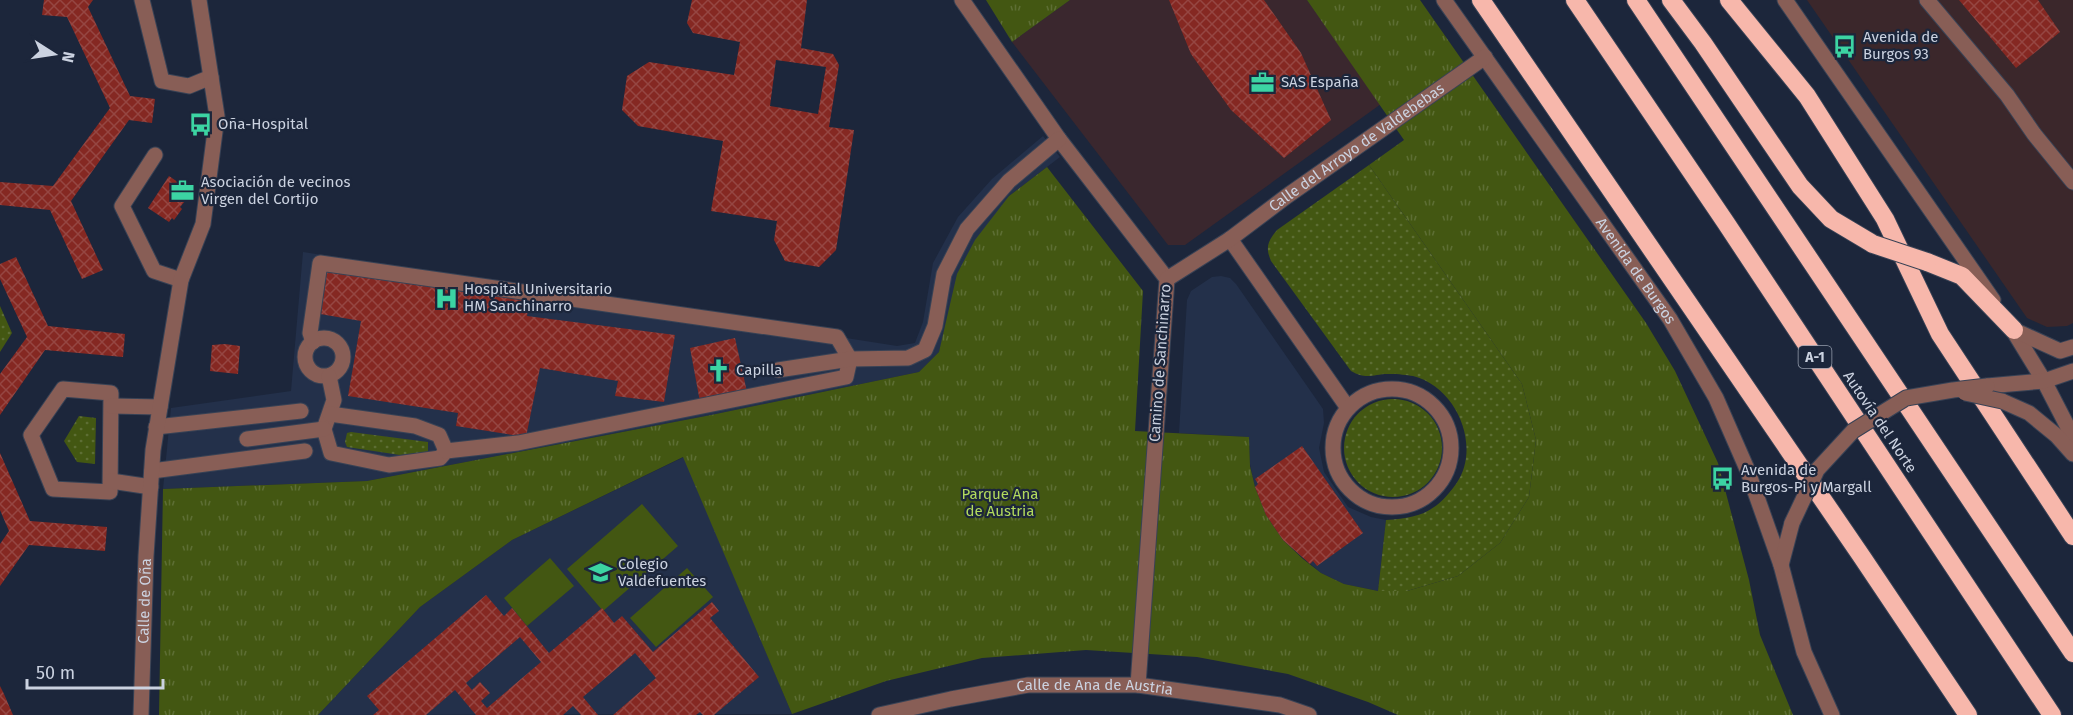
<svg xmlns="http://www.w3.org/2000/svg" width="2073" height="715" viewBox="0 0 2073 715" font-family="'Fira Sans',sans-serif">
<defs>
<pattern id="grass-dots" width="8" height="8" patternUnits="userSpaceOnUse" patternTransform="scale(1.5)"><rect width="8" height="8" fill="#435712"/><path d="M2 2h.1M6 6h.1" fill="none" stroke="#5d6e34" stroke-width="1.8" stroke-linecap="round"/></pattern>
<pattern id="park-tufts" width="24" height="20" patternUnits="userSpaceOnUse" patternTransform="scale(1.5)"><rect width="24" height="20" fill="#435712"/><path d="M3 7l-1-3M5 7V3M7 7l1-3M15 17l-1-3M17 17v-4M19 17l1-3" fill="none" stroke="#5d6e34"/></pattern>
<pattern id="building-cross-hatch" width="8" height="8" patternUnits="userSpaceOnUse" patternTransform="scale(1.5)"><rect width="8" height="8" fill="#852822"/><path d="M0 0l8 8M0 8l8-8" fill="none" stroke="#954642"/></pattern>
</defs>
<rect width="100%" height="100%" fill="#1c263b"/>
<path fill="#3a272e" d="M1070 0H1307L1381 104 1185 245H1168L1012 42Z"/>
<path fill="#3b272b" d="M1807 0H2073V323L2067 326 2047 327 2027 318Z"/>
<path fill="#23304a" d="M1043 136 1060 157 1009 196 945 332 939 352 919 372 711 415 367 481 163 489 171 408 291 391 303 252 897 346 915 343 923 322 933 263 958 217 992 179Z
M1221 276 1230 278 1236 284 1323 409 1324 423 1319 448 1324 472 1348 507 1371 517 1386 520 1378 591 1344 584 1321 573 1283 540 1266 515 1255 487 1250 464 1249 437 1179 433 1187 300 1191 291 1212 277Z
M684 457 792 714 318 715 420 607 512 540Z"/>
<path fill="url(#grass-dots)" d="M1369 165 1522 384 1536 440 1529 497 1500 543 1458 576 1407 591H1378L1386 520C1420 518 1436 512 1456 484 1482 447 1457 387 1413 376 1407 375 1398 374 1391 374 1374 373 1368 381 1351 371L1271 261C1265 247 1268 241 1277 230Z
M0 306 12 333 0 352Z
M1344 448a49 49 0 1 1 98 0a49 49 0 1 1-98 0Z
M79 416 96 418 95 464 77 462 64 441Z
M351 432 428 442V452L400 455 347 447 345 442 347 433Z"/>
<path fill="url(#park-tufts)" d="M986 0H1070L1012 42Z
M1307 0H1420L1646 323 1675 371 1718 463 1749 580 1760 635 1793 715H1398L1368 702 1288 674 1197 657 1086 650 982 658 886 681 792 714 683 457 512 540 420 607 318 715H159L163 489 367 481 711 415 919 372 939 352 957 274 975 240 1009 196 1047 167 1143 291 1135 431 1249 437 1250 466 1255 487 1266 515 1283 540 1303 559 1321 573 1344 584 1378 591H1407L1458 576 1500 543 1529 497 1536 440 1522 384 1369 165 1404 140Z"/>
<path fill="#435712" d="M642 504 678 546 603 611 567 569Z
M550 558 574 586 527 626 504 598Z
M687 568 713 597 656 647 630 618Z"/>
<path fill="url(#building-cross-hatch)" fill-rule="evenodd" d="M44 0H93L88 7 130 96 155 99 152 123 129 120 71 201 103 270 82 279 50 210 0 205V182L53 186 110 108 67 17 42 15Z
M692 0H807L801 48 833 54 839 65 829 127 854 130 836 250 819 267 785 261 774 240 777 221 711 211 723 141 638 126 622 110 627 76 649 62 734 75 740 42 693 33 687 23ZM776 60 826 67 818 114 770 106Z
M1169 0H1264L1301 53 1331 120 1284 158 1231 110 1191 54Z
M1959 0H2038L2060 32 2016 68Z
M169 176 188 189 183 197 186 200 180 207 182 209 174 220 172 218 169 222 148 208Z
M16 257 48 326 125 334 123 357 45 350 0 415V374L27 337 0 279V264Z
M327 268 530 297 527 316 675 335 664 402 615 396 618 381 540 368 526 437 456 426 458 413 348 396 361 321 320 314Z
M735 338 747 392 700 402 690 348Z
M225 344 240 346 238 374 210 371 212 345Z
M1302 446 1363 533 1317 566 1313 561 1310 564 1283 540 1266 515 1255 487 1258 484 1255 479Z
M0 453 30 521 107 527 105 551 29 545 0 586V544L9 531 0 510Z
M486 595 504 616 512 608 549 653 602 608 614 623 622 616 653 652 712 602 719 611 710 618 759 677 714 715H703L700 712 696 715H613L656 678 635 653 583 697 598 715H581L573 706 563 715H476L455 690 426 715H373L379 710 367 696ZM520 637 541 662 487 708 481 701 490 693 480 682 472 690 466 683Z
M0 686 4 694 13 715H0Z"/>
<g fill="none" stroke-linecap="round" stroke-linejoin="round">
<defs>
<g id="minor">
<path d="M142 0 162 81 189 86 211 77"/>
<path d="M962 0 1059 139 1167 279 1138 685"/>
<path id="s1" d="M1444 0 1670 319 1716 398 1747 469 1781 565 1804 652 1832 715"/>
<path d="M1785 0 1993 300"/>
<path d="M1927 0 2007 95 2034 134 2073 182"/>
<path d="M155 155 122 206 154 271 181 280"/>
<path d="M1230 239 1348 408"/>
<path id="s2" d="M1167 279 1230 239 1287 196 1485 57"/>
<path d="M2008 322 2044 381 2073 437"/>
<path d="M2014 330 2060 351 2073 347"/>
<circle cx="324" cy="357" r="19"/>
<path d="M313 342 310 333 320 263 837 337 850 359 846 377 518 443 446 451 440 458 389 465 331 453 324 429 334 400 329 376"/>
<path d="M778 370 850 359 908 358 925 350 935 326 944 274 967 229 1009 181 1059 139"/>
<path d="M1987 386 2044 381 2073 371"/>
<path d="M63 389 111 393 110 492 53 489 31 435Z"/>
<circle cx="1392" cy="448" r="59"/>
<path d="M2002 401 2029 413 2057 436 2073 454"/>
<path d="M112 406 160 407"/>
<path d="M330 414 415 426 439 435 446 451"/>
<path d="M156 427 301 411"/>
<path d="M247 439 324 429"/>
<path d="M152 471 305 451"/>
<path d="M111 481 151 487"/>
<path d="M1781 565 1792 523"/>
<path id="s3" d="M141 715 146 556 153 450 181 280 203 224 217 116 199 0"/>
<path id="s4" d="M879 715 951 699 1028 685H1138L1280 705 1309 715"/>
</g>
<path id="highway" d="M1481 0 1862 557 1968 715
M1575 0 1726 223 2052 715
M1636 0 2073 653
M1671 0 1703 43 1800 186 1831 219 1873 244
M1729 0 1807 96 1885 219 1940 334 2073 536
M1927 262 1962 276 2014 330"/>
</defs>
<use href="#minor" stroke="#384255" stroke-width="17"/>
<use href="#highway" stroke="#384255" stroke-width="20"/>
<use href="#minor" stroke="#885e56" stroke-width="15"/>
<use href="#highway" stroke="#f7b7ab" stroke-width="18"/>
<defs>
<path id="minor-bridge" d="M1965 393 2002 401
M1792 523 1817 470 1853 431 1906 398 1953 390 1987 386"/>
<path id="highway-bridge" d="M1873 244 1927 262"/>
</defs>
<use href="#minor-bridge" stroke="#384255" stroke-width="17" stroke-linecap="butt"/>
<use href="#highway-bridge" stroke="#384255" stroke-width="20" stroke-linecap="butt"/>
<use href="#minor-bridge" stroke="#885e56" stroke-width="15"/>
<use href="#highway-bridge" stroke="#f7b7ab" stroke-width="18"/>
</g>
<defs>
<symbol id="bus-bare" viewBox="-9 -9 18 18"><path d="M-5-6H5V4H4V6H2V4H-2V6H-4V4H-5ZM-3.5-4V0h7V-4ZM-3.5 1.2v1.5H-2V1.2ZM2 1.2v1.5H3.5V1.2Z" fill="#3cd4a3" stroke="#1c263b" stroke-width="2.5" paint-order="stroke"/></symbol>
<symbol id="office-bare" viewBox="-9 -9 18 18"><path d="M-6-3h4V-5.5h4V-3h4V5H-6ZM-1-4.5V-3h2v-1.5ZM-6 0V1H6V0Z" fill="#3cd4a3" stroke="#1c263b" stroke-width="2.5" paint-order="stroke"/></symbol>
<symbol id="hospital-bare" viewBox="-9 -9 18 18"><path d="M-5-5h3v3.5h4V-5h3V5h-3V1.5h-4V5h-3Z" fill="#3cd4a3" stroke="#1c263b" stroke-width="2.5" paint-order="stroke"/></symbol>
<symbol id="church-bare" viewBox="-9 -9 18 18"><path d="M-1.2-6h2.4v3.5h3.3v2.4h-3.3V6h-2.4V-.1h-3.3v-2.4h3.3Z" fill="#3cd4a3" stroke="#1c263b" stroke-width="2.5" paint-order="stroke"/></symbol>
<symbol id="school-bare" viewBox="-9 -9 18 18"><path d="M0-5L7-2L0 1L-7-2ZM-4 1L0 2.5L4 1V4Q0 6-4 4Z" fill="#3cd4a3" stroke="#1c263b" stroke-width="2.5" paint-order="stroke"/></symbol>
</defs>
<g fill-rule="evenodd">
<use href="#bus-bare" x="1828" y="30" width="33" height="33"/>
<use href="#office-bare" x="1246" y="66" width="33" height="33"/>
<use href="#bus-bare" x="184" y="108" width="33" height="33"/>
<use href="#office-bare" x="166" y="174" width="33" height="33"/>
<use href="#hospital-bare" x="430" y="282" width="33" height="33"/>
<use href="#church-bare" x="702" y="354" width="33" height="33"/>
<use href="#bus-bare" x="1706" y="462" width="33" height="33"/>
<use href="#school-bare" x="584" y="556" width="33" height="33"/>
</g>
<g text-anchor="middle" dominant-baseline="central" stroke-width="4.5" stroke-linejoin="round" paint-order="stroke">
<rect fill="#1c263b" stroke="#969eae" stroke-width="1.5" x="1798.5" y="346" width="33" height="22" rx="4.5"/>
<g font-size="14" font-weight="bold" fill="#cbd2e0">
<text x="1815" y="357">A-1</text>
</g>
<g font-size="15" fill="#cbd2e0" stroke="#1c263b" text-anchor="start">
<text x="1863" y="37">Avenida de<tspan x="1863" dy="17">Burgos 93</tspan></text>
<text x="1281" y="82">SAS España</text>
<text x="218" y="124">Oña-Hospital</text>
<text x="201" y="182">Asociación de vecinos<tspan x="201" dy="17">Virgen del Cortijo</tspan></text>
<text x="464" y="289">Hospital Universitario<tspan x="464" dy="17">HM Sanchinarro</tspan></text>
<text x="736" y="370">Capilla</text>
<text x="1741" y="470">Avenida de<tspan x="1741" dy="17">Burgos-Pi y Margall</tspan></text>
<text x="618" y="564">Colegio<tspan x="618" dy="17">Valdefuentes</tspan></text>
</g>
<g font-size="15" fill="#cbd2e0" stroke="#1c263b">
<text stroke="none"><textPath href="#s2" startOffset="231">Calle del Arroyo de Valdebebas</textPath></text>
<text stroke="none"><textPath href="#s1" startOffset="332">Avenida de Burgos</textPath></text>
<text transform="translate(1160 363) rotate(-86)">Camino de Sanchinarro</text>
<text transform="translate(1880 422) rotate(56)">Autovía del Norte</text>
<text stroke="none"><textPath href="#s3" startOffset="114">Calle de Oña</textPath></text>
<text stroke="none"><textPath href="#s4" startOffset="219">Calle de Ana de Austria</textPath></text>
</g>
<g font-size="15" fill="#b2da5d" stroke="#1c263b">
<text x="1000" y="494">Parque Ana<tspan x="1000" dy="17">de Austria</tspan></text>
</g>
</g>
<g transform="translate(54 54) rotate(102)" stroke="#1c263b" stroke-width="4.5" paint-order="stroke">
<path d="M0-4.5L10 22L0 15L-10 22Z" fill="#cbd2e0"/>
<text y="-9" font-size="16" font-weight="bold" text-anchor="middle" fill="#cbd2e0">N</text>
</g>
<path d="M27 679v9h136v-9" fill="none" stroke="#cbd2e0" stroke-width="3"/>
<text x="36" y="679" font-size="18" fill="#cbd2e0" stroke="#1c263b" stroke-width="4.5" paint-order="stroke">50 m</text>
</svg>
